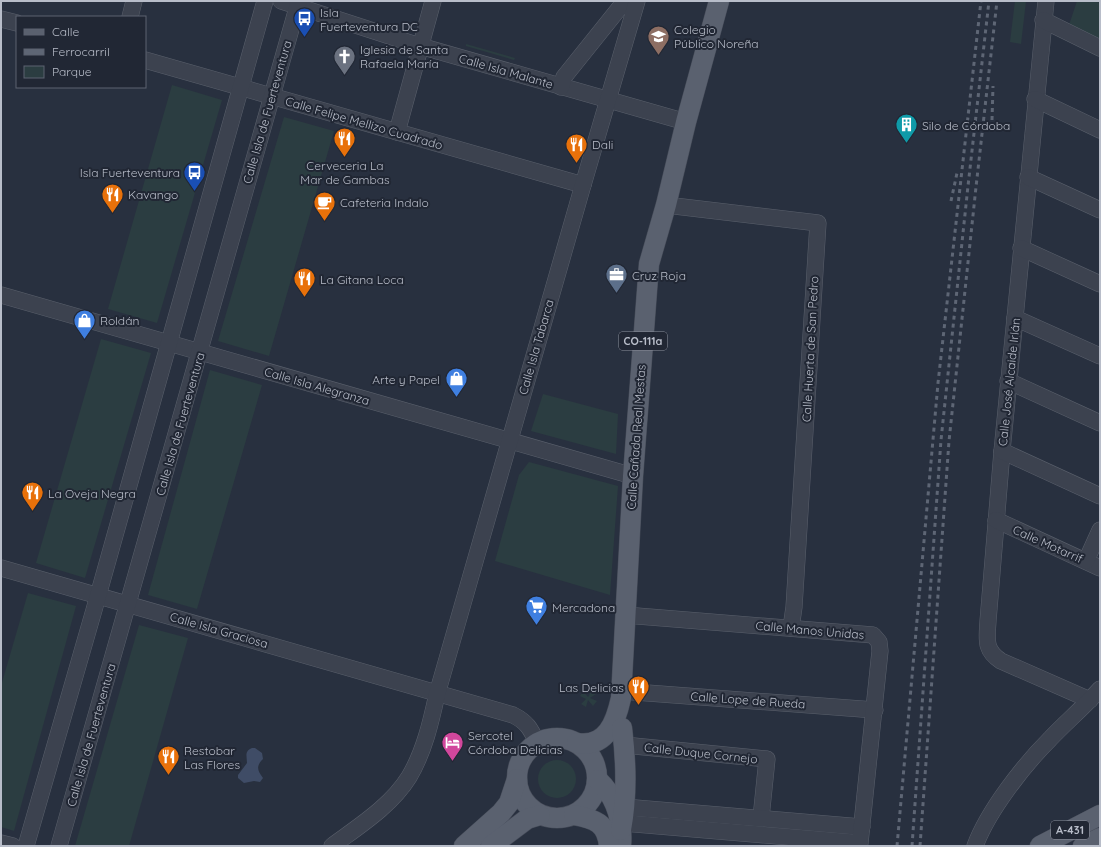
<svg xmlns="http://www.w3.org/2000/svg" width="1101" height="847" viewBox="0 0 1101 847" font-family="Quicksand,sans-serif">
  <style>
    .green { fill: #2b3d41 }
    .water { fill: #3f4c66 }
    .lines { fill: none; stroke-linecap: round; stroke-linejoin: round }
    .minor-casing { stroke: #5a606c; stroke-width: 17 }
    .major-casing { stroke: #454b58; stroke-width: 21 }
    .minor { stroke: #3c424f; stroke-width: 16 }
    .major { stroke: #5a616f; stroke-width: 20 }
    .rail { stroke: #5e6675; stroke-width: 3; stroke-dasharray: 4 4; stroke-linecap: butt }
    .labels { text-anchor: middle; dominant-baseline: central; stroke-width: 4; stroke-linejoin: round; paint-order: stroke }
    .shield { fill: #212734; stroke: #8b909c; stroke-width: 1 }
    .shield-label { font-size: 11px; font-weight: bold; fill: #b8bdc9 }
    .poi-label { font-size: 12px; fill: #b8bdc9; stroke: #212734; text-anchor: start }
    .street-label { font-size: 12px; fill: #b8bdc9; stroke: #212734 }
  </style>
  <rect width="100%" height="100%" fill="#28303f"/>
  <g class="green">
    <polygon points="1015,1 1026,1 1021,44 1010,42"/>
    <polygon points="1077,1 1095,1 1100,3 1100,44 1068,28"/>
    <polygon points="466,44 515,58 514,60 466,46"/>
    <polygon points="172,85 222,100 157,323 108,309"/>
    <polygon points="284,117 334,131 269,356 218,341"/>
    <polygon points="101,339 151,353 85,578 36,563"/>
    <polygon points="210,370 262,385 197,609 148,595"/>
    <polygon points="543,394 618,414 616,454 531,431"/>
    <polygon points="529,462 618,486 610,595 495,561 519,475"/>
    <polygon points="28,593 76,606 14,831 1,827 1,686"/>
    <polygon points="139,625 188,638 129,846 75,846"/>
    <polygon points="592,690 596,694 590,698 597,701 593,706 588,700 586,707 581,704 586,699 580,696 583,691 588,697"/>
    <circle cx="557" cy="779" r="19"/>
  </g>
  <path class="water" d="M252,748H255L262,753L263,759C256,766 257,770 263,778L260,782L254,781L244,783L238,778V775L247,763C247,757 244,751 252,748Z"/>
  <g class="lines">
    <defs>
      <g id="minor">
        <polyline points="281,1 420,46 686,122"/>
        <path d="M1046,1L1002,451L988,621C987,639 984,650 1001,661L1090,700"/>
        <polyline points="130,17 134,1"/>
        <polyline points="1,19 17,23"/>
        <polyline points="1043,20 1100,48"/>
        <polyline points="145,60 583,185"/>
        <polyline points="561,87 564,77 625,1"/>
        <polyline points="1035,99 1100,130"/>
        <polyline points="397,132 433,1"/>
        <polyline points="1028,177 1100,210"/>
        <polyline points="666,205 818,223 794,607 791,628"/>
        <polyline points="1021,248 1100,284"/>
        <polyline points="1,295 633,476"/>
        <polyline points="1015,318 1100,356"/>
        <polyline points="1008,381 1100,423"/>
        <polyline points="1002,451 1100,496"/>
        <polyline points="996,520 1100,568"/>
        <polyline points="1086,561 1100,530"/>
        <path d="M1,568L513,715C527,722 531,729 537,743"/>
        <polyline points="621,691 875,710"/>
        <polyline points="624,745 767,759 761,818"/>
        <polyline points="624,807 862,827"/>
        <polyline points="623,823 860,843 880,651 879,642 873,635 625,615"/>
        <polyline points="1,843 13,846"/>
        <polyline points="26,846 94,610 265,1"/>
        <polyline points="59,846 299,1"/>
        <path d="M332,846C359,826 391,806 409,777C424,752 431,722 437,694L583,185L637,1"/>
        <path d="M975,846C988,811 1023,766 1050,739C1066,722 1084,707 1100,689"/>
      </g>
      <g id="major">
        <circle cx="557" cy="778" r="40"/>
        <path d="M577,743C607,748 616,721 621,698L633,476L649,264L666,205L686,122L719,1"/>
        <path d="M598,780C617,798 623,820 621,846"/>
        <path d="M574,815C595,819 607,823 609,846"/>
        <path d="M621,830C627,798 626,760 622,728"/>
        <polyline points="464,846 501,813 509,803 517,779"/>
        <polyline points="491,846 527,819 540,815"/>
        <polyline points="1040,846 1100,815"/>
        <polyline points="1083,846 1100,838"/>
      </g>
    </defs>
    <use href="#minor" class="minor-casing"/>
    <use href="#major" class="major-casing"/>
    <use href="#minor" class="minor"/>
    <use href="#major" class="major"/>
    <g class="rail">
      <polyline points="992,120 993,86"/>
      <polyline points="951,201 957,173"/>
      <polyline points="897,846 938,383 981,1"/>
      <polyline points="912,846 941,440 968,186 989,1"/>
      <polyline points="920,846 949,441 976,187 997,1"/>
    </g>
  </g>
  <defs>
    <symbol id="bus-pin" viewBox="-11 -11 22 30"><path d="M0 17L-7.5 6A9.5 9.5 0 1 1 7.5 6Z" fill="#1a4fb4" stroke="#212734"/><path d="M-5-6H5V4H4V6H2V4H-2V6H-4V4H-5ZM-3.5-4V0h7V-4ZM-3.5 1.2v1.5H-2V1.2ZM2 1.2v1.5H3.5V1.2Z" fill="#fff"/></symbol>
    <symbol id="school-pin" viewBox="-11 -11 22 30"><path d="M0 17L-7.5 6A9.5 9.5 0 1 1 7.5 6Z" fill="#8d6e63" stroke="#212734"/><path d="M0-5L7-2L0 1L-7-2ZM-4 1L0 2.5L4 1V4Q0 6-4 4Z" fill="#fff"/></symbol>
    <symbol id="church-pin" viewBox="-11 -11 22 30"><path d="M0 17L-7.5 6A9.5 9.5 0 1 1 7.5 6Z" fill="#6b7280" stroke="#212734"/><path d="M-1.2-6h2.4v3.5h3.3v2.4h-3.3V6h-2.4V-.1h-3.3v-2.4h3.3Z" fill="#fff"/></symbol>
    <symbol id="building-pin" viewBox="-11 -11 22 30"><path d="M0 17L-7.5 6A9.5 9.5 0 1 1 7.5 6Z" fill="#0f9aa8" stroke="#212734"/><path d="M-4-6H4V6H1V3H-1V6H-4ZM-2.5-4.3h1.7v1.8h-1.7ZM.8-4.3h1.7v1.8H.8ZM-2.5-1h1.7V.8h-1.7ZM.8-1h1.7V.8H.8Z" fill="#fff"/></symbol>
    <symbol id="restaurant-pin" viewBox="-11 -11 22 30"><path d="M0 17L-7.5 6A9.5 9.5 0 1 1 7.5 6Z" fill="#e8710a" stroke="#212734"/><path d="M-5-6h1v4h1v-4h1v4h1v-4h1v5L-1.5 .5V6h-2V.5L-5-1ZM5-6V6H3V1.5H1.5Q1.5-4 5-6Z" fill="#fff"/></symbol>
    <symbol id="cafe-pin" viewBox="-11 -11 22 30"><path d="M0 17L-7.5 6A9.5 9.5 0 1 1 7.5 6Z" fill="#e8710a" stroke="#212734"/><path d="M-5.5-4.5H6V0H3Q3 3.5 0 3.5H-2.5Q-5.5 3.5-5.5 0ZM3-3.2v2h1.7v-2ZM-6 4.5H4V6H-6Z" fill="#fff"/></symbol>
    <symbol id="office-pin" viewBox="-11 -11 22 30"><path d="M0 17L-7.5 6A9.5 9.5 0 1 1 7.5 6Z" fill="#5c6f8a" stroke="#212734"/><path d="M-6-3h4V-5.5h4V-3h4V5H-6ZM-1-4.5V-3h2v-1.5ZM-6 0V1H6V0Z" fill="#fff"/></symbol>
    <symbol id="shop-pin" viewBox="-11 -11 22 30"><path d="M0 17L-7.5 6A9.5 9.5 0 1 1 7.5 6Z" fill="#3f7fe0" stroke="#212734"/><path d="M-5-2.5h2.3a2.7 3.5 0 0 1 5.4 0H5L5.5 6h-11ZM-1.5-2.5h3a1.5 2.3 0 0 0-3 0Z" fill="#fff"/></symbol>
    <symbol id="supermarket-pin" viewBox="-11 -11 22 30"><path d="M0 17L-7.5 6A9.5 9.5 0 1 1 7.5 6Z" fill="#3f7fe0" stroke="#212734"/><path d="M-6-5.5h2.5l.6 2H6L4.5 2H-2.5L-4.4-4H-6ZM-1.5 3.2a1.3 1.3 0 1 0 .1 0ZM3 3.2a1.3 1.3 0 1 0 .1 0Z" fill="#fff"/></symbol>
    <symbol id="hotel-pin" viewBox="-11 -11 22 30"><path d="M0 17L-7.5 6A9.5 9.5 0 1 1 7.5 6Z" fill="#d1479c" stroke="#212734"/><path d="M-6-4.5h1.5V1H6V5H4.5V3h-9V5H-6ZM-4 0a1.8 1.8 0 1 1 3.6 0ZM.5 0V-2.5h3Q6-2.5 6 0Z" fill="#fff"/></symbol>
  </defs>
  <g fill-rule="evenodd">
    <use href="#bus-pin" x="292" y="6" width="25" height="34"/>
    <use href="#school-pin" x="646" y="24" width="25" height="34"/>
    <use href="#church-pin" x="332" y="44" width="25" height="34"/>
    <use href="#building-pin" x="894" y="112" width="25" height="34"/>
    <use href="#restaurant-pin" x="332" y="126" width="25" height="34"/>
    <use href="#restaurant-pin" x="564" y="132" width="25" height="34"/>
    <use href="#bus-pin" x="182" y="160" width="25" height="34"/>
    <use href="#restaurant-pin" x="100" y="182" width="25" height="34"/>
    <use href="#cafe-pin" x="312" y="190" width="25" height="34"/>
    <use href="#office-pin" x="604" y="262" width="25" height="34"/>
    <use href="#restaurant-pin" x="292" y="266" width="25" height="34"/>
    <use href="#shop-pin" x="72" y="308" width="25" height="34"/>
    <use href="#shop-pin" x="444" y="366" width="25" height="34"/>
    <use href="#restaurant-pin" x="20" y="480" width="25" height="34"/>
    <use href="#supermarket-pin" x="524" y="594" width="25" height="34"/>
    <use href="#restaurant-pin" x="626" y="674" width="25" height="34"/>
    <use href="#hotel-pin" x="440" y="730" width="25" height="34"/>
    <use href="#restaurant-pin" x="156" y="744" width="25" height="34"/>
  </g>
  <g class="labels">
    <g class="shield">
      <rect x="619" y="332" width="48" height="18" rx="3"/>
      <rect x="1051" y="821" width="38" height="18" rx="3"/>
    </g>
    <g class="shield-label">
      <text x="643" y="341">CO-111a</text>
      <text x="1070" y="830">A-431</text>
    </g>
    <g class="poi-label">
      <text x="320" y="12">Isla<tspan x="320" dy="14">Fuerteventura DC</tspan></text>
      <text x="674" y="29">Colegio<tspan x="674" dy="14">Público Noreña</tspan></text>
      <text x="360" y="49">Iglesia de Santa<tspan x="360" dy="14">Rafaela María</tspan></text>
      <text x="922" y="125">Silo de Córdoba</text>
      <text x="592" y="144">Dali</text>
      <text x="345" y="165" text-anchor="middle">Cerveceria La<tspan x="345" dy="14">Mar de Gambas</tspan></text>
      <text x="180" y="172" text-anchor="end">Isla Fuerteventura</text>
      <text x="128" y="194">Kavango</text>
      <text x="340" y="202">Cafeteria Indalo</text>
      <text x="632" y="275">Cruz Roja</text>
      <text x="320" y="279">La Gitana Loca</text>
      <text x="100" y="320">Roldán</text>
      <text x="440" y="379" text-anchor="end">Arte y Papel</text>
      <text x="48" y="493">La Oveja Negra</text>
      <text x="552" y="607">Mercadona</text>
      <text x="624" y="687" text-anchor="end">Las Delicias</text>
      <text x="468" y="735">Sercotel<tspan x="468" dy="14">Córdoba Delicias</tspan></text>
      <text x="184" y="750">Restobar<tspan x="184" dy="14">Las Flores</tspan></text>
    </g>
    <g class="street-label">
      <text transform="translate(506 71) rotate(16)">Calle Isla Malante</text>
      <text transform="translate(267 112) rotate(-74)">Calle Isla de Fuerteventura</text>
      <text transform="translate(364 123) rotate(16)">Calle Felipe Mellizo Cuadrado</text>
      <text transform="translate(536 347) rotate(-74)">Calle Isla Tabarca</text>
      <text transform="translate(810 349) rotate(-87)">Calle Huerta de San Pedro</text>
      <text transform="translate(1009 382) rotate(-84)">Calle José Alcaide Irlán</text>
      <text transform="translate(317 386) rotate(16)">Calle Isla Alegranza</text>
      <text transform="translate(180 424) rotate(-74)">Calle Isla de Fuerteventura</text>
      <text transform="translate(636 437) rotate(-86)">Calle Cañada Real Mestas</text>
      <text transform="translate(1048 544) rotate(24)">Calle Motarrif</text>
      <text transform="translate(219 630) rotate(16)">Calle Isla Graciosa</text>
      <text transform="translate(810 630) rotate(5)">Calle Manos Unidas</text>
      <text transform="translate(748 700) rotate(4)">Calle Lope de Rueda</text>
      <text transform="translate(91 735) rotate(-74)">Calle Isla de Fuerteventura</text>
      <text transform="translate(701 753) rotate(6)">Calle Duque Cornejo</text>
    </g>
  </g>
  <rect width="1101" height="847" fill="none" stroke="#b8bdc9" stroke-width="4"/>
  <rect x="16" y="16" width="130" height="72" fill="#212734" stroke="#5d6370"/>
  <rect x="24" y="29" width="20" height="6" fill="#5a616f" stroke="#5d6370"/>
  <text x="52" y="36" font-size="12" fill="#b8bdc9">Calle</text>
  <rect x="24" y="49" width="20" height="6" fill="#5e6675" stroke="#5d6370"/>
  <text x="52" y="56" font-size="12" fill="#b8bdc9">Ferrocarril</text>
  <rect x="24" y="66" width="20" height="12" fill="#2b3d41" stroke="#5d6370"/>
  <text x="52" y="76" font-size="12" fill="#b8bdc9">Parque</text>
</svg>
